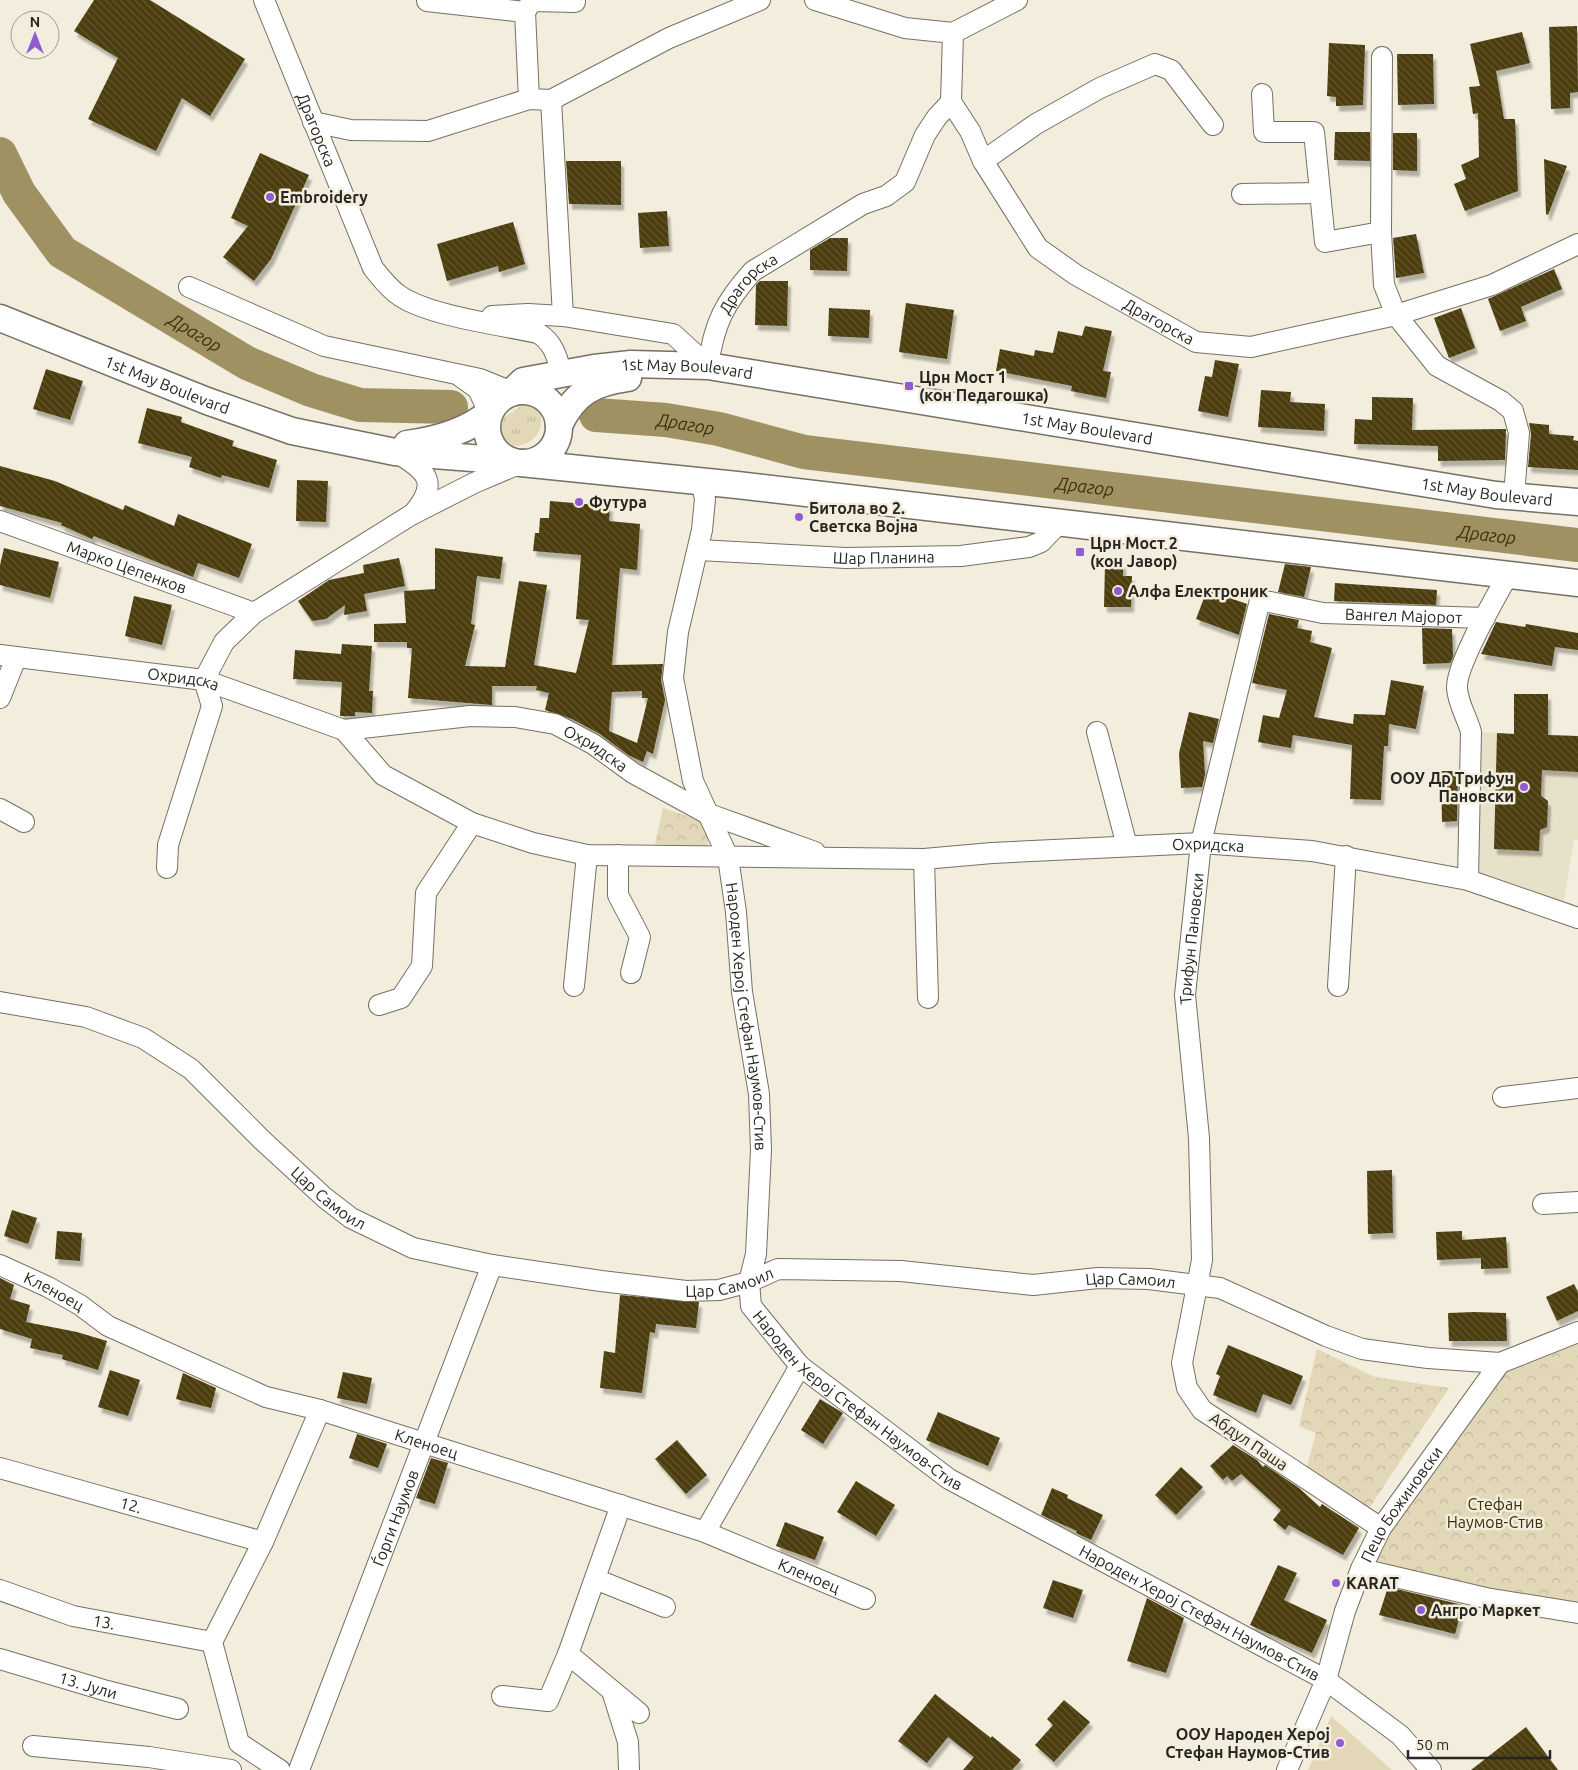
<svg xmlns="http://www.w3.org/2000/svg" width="1578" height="1770" viewBox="0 0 1578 1770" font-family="Ubuntu,sans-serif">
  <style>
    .built { fill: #e8e1ca }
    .grass { fill: url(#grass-tufts) }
    .park { fill: url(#park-crowns) }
    .pitch { fill: #e2d8b8 }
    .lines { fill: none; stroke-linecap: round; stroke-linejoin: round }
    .river { stroke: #a09163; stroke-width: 34 }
    .building { fill: url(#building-back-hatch); fill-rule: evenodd; filter: url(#shadow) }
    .minor-casing { stroke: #757063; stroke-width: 22 }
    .major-casing { stroke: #757063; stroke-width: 29 }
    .minor { stroke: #fff; stroke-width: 20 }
    .major { stroke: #fff; stroke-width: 26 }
    .poi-dot { fill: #925bd3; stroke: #f2eddd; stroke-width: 2 }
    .labels { text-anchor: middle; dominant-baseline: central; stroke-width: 5; stroke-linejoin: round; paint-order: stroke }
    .street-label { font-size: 16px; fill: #282620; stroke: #f2eddd }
    .poi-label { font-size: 16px; font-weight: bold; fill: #282620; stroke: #f2eddd; text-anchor: start }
    .park-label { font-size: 16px; fill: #3b3007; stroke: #f2eddd }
    .water-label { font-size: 18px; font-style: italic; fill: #3d320a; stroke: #f2eddd }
  </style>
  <defs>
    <pattern id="grass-tufts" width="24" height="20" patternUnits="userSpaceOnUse" patternTransform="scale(1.25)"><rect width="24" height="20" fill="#e2d8b8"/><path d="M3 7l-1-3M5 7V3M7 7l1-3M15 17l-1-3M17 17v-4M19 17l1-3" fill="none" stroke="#c2b99e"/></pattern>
    <pattern id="park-crowns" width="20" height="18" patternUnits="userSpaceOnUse" patternTransform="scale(1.25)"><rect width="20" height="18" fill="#e2d8b8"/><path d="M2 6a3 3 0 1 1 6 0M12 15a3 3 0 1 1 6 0" fill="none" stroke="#c2b99e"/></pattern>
    <pattern id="building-back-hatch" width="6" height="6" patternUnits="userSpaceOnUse" patternTransform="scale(1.25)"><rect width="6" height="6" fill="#4b3d0e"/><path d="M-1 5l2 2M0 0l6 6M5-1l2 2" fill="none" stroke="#625731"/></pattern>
    <filter id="shadow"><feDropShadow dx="3" dy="5.5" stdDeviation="1" flood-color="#0004"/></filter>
  </defs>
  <rect width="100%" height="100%" fill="#f2eddd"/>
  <polygon class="built" points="1471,732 1578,736 1578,840 1574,839 1562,913 1468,880"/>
  <path class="grass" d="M531,403L540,410C551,452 488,459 497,422L524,404Z"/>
  <g class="park">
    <polygon points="663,808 707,823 708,848 655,844"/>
    <polygon points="1578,1332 1578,1613 1361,1569 1500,1363"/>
    <polygon points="1317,1349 1375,1377 1449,1388 1368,1510 1306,1470 1316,1433 1299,1426"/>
  </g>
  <polygon class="pitch" points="1331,1716 1392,1770 1308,1770"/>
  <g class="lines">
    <g class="river">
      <path id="s1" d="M0,154L19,193L62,252L247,363L311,390L360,405L451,407"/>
      <path id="s2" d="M596,415L666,420L719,429L804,452L1578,545"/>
    </g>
  </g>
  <g class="building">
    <polygon points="94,0 150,0 245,59 210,116 182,98 156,151 88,119 118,58 74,31"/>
    <polygon points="1577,26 1578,92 1570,93 1570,108 1551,109 1549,27"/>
    <polygon points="1522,32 1530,63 1496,71 1504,119 1515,119 1518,191 1465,211 1454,184 1466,179 1461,165 1479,157 1478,113 1473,114 1469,87 1480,86 1470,44"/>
    <polygon points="1329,43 1365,45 1363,105 1336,106 1336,97 1327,96"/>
    <polygon points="1397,54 1433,54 1434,104 1398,105"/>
    <polygon points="1335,132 1370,132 1370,161 1334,160"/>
    <polygon points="1393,133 1417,133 1417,171 1393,170"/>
    <polygon points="260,153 309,175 271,259 254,281 223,257 248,226 231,218"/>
    <polygon points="1544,159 1567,166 1548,215 1546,214"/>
    <polygon points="566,161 621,161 621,205 569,204"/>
    <polygon points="667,211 669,246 640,248 638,213"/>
    <polygon points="513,222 525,264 499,272 498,266 447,281 437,244"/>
    <polygon points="1416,234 1424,273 1396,278 1393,238"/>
    <polygon points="830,238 848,238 847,271 810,270 810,250"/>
    <polygon points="1554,269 1562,289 1521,307 1526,321 1500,331 1488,299"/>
    <polygon points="760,281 788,281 787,326 755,325 756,285"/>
    <polygon points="906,303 954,310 947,359 899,352"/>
    <polygon points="829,308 870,310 869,338 828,336"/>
    <polygon points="1461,308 1475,348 1449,358 1434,318"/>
    <polygon points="1085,326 1112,331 1103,371 1111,372 1106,398 1071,391 1072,386 996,371 1000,349 1034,356 1035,350 1053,353 1058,331 1082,336"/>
    <polygon points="1215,360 1239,364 1228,417 1198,411 1205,376 1212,377"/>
    <polygon points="46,369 83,381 70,420 33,409"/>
    <polygon points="1261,390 1291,392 1290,402 1325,404 1324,431 1258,427"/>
    <polygon points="1372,397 1413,398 1412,430 1506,429 1505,460 1438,461 1438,446 1354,444 1355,419 1372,420"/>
    <polygon points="147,408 182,417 181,422 234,441 232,446 277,460 269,488 222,475 221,478 189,467 192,457 138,443"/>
    <polygon points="1529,423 1549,425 1549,434 1574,436 1573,440 1578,441 1578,470 1528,467 1531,434"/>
    <polygon points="0,466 55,481 123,510 125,505 174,526 178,514 252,544 239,578 198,563 193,577 94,536 92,539 61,525 62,523 0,506"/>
    <polygon points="297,480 328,481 326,522 296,521"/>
    <path d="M550,501L610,506L609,521L640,524L637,570L620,568L612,665L663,664L661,680L665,700L653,754L647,751L643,762L628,755L600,734L572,719L545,710L549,693L536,690L537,686H492V705L408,698L412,648H407V642H374V624L406,623L404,591L435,589V548L503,557L500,579L477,576L471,624L475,625L465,666L505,667L519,581L547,585L534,665L576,673L589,620L576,619L581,555L533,551L535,533H539L540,518H549ZM642,691V698H648L637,743L609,731L612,692Z"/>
    <polygon points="4,548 59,562 50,598 0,585 0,565"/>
    <polygon points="399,558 405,586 364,594 367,611 344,615 345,605 326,619 312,621 298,601 329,580 364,573 363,565"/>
    <polygon points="1105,563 1123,563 1123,576 1132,576 1131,607 1104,607"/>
    <polygon points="1285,564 1311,567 1304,597 1278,592"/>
    <polygon points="1335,583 1437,590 1436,605 1334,601"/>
    <polygon points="1207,590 1247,604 1239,635 1196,619"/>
    <polygon points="134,596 172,605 162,645 125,636"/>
    <polygon points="1269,614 1299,620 1297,628 1312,631 1310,642 1332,648 1314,717 1353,724 1354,714 1385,715 1391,680 1424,686 1416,729 1389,724 1388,746 1384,746 1381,800 1350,799 1352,745 1293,735 1291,748 1258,742 1263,715 1279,718 1287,690 1252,683"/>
    <polygon points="1496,622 1525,627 1526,624 1578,633 1578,650 1555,647 1552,666 1481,654"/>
    <polygon points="1422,628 1452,629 1453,657 1450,663 1423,664"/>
    <polygon points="342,644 372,646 369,691 373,691 372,713 355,712 355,716 340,716 342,682 293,679 295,650 341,654"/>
    <polygon points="1514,694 1548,694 1548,735 1578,736 1578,772 1542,770 1541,796 1548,801 1547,827 1540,830 1539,851 1494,849 1497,733 1514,734"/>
    <polygon points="1189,712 1219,719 1213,743 1203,741 1205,775 1202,787 1181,788 1179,753"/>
    <polygon points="1441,771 1458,771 1457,821 1442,822"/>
    <polygon points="1392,1170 1393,1233 1368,1234 1367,1171"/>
    <polygon points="12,1210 37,1218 28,1244 4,1236"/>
    <polygon points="57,1231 82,1233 80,1261 55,1259"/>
    <polygon points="1462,1231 1462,1240 1506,1237 1508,1268 1481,1269 1481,1258 1437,1260 1436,1232"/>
    <polygon points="0,1278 14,1285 10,1299 30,1305 26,1322 77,1332 107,1341 98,1370 62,1359 63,1355 30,1348 32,1339 0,1329"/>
    <polygon points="1574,1284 1578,1292 1578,1311 1557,1321 1546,1297"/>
    <polygon points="620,1295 699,1302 696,1328 656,1324 655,1333 650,1332 642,1393 600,1388 604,1351 615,1353"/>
    <polygon points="1474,1312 1506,1313 1507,1341 1449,1341 1448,1313"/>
    <polygon points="1228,1345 1303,1376 1291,1405 1263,1394 1256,1413 1213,1395 1220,1376 1216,1374"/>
    <polygon points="110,1370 140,1380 128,1416 98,1407"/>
    <polygon points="343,1372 372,1378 367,1404 337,1398"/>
    <polygon points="183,1373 216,1388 211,1408 176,1399"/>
    <polygon points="820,1399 843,1413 823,1444 801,1430"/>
    <polygon points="938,1412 1000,1438 988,1466 926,1440"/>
    <polygon points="357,1434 387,1444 378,1468 349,1458"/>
    <polygon points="677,1440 707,1475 686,1494 655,1459"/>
    <polygon points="1233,1445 1257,1460 1263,1467 1265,1465 1299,1488 1320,1507 1322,1504 1359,1528 1343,1555 1289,1525 1285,1530 1273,1520 1281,1510 1241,1474 1232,1481 1227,1476 1223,1480 1210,1466"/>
    <polygon points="431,1458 448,1463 435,1504 416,1498"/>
    <polygon points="1181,1467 1203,1487 1176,1515 1155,1495"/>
    <polygon points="856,1481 895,1505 876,1536 837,1512"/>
    <polygon points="1052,1488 1068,1495 1067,1498 1103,1515 1091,1540 1076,1533 1077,1531 1041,1515"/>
    <polygon points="785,1522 824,1537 815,1560 776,1546"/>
    <polygon points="1278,1565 1297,1573 1284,1600 1327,1620 1312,1653 1250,1625"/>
    <polygon points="1053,1580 1083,1590 1073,1618 1043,1608"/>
    <polygon points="1388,1587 1463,1605 1455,1634 1379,1615"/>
    <polygon points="1147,1598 1184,1618 1166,1673 1127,1661"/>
    <polygon points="935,1694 991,1738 992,1736 1021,1760 1012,1770 963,1770 974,1757 948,1737 927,1763 898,1741"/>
    <polygon points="1064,1700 1090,1722 1054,1762 1035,1745 1053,1725 1047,1719"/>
    <polygon points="1526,1727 1558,1770 1471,1770"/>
  </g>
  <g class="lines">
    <defs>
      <g id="minor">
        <path id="s3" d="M264,0L373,268C381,278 389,289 400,296C430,316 501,325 538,333C554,343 557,357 562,375"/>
        <polyline points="815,0 905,28 953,33"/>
        <polyline points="427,1 525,12"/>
        <polyline points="953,33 1017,0"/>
        <polyline points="1382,57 1381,232 1384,285 1396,315 1437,366 1501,401 1513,411 1519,433 1514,496"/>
        <polyline points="1262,94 1264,132 1314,132 1325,242 1381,232"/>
        <polyline points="529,99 525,12 532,1 575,2"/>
        <polyline points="551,100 563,316"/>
        <path id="s4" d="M951,102L970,131L983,161L1038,248L1076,275L1196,342L1251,347L1396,315L1492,285L1578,244"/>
        <polyline points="951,102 953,33"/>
        <polyline points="313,122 351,130 428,131 529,99 551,100 669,38 760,0"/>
        <polyline points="983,161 1036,124 1100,88 1155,64 1171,70 1213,125"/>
        <polyline points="1242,194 1320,193"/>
        <polyline points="189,287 324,346 480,379 512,392"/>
        <polyline points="492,316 528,314 563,316 673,334 708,366"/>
        <path id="s5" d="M708,366C714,324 724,303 753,271L863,204L886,196L905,182L925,135L937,117L951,102"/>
        <polyline points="461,377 478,389 489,413"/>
        <path d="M397,453C427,471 440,482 413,514"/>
        <path id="s6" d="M701,480L705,499L702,530L678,632L673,678L693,781L728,857L736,912L742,992L759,1094L761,1150L756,1254L749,1282L751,1306L800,1366L949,1479L1326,1680L1400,1735L1431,1770"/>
        <path id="s7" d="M0,521L254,613"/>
        <path id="s8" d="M698,550L846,558L961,556L1029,547L1041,542L1061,521"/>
        <path id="s9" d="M0,655L204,680L344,730L470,716L515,717L555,724L593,744L633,773L706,813L815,852"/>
        <polyline points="0,698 16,658"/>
        <path id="s10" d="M344,730L383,775L472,823L533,843L587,855L924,859L992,853L1201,843L1312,851L1468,880L1578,918"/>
        <polyline points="1097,732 1127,846"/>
        <polyline points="0,809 24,822"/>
        <polyline points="618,855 618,895 640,937 631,973"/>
        <polyline points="924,859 928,998"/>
        <polyline points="167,868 168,845 212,706 204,680 224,642 254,613 411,515 474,483 521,463"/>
        <path d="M1468,880L1471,732C1467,717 1458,704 1457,688C1456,664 1496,597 1509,573"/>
        <polyline points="574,986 587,855"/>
        <polyline points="1338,986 1346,856"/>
        <path id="s11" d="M0,1002L86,1017L143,1038L191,1069L262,1140L325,1198L351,1218L413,1248L492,1265L601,1281L686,1291L719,1290L749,1282L778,1269L901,1271L1033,1285L1098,1278L1149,1279L1220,1288L1326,1336L1362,1349L1428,1358L1500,1363L1578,1332"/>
        <polyline points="379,1005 401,998 422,966 426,893 472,823"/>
        <polyline points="1503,1097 1578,1088"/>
        <polyline points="1543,1204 1578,1202"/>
        <path id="s12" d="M0,1265L48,1287L80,1305L108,1326L266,1397L320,1410L705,1532L865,1599"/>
        <path id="s13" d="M0,1468L263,1542"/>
        <path id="s14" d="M1381,1528L1202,1410L1187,1388L1182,1363L1202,1260L1199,1138L1185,995L1201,843L1260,600L1323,613L1485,618"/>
        <polyline points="705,1532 800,1366"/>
        <polyline points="1361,1569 1486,1598 1578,1613"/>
        <polyline points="595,1579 665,1607"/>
        <path id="s15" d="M0,1590L73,1616L212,1642"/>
        <polyline points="568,1654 639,1713"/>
        <path id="s16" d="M0,1659L107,1691L178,1709"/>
        <polyline points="612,1691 628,1742 629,1770"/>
        <polyline points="502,1696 548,1701 568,1654 621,1505"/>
        <polyline points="33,1746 149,1757 231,1770"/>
        <polyline points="280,1770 239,1743 212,1642 263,1542 320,1410"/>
        <path id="s17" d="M299,1770L492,1265"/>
        <path id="s18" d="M1287,1770L1326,1680L1345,1611L1361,1569L1381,1528L1500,1363"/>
      </g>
      <g id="major">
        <path id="s19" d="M0,318L207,401L292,431L395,452L511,461"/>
        <circle cx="523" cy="427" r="36"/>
        <path id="s20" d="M512,392L523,381L594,368L631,364L708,366L1496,495L1578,502"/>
        <path d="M559,425C575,392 593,383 628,378"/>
        <path d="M407,444C437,440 466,432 489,413"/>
        <polyline points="521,463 737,485 1578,583"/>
      </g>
    </defs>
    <use href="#minor" class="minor-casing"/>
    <use href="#major" class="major-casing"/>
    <use href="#minor" class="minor"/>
    <use href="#major" class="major"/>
  </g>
  <g class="poi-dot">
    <circle cx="270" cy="197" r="5"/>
    <rect x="904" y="381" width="10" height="10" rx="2.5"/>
    <circle cx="579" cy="502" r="5"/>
    <circle cx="799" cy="517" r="5"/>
    <rect x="1075" y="547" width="10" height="10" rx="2.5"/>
    <circle cx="1118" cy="591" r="5"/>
    <circle cx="1524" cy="787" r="5"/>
    <circle cx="1336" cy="1583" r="5"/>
    <circle cx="1421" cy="1610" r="5"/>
    <circle cx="1340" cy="1743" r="5"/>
  </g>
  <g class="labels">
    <g class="street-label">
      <text stroke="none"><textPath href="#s3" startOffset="140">Драгорска</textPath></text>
      <text stroke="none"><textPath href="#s5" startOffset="95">Драгорска</textPath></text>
      <text stroke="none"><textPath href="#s4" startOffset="312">Драгорска</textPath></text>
      <text stroke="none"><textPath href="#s20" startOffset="181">1st May Boulevard</textPath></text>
      <text stroke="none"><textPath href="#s19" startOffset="180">1st May Boulevard</textPath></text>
      <text stroke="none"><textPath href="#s20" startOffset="586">1st May Boulevard</textPath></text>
      <text stroke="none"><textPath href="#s20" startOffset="991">1st May Boulevard</textPath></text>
      <text stroke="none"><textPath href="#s8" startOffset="186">Шар Планина</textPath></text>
      <text stroke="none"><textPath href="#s7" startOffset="135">Марко Цепенков</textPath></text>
      <text stroke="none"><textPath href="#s14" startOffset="1185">Вангел Маjорот</textPath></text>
      <text stroke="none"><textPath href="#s9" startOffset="185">Охридска</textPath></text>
      <text stroke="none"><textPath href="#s9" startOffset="614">Охридска</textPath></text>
      <text stroke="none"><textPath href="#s10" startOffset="902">Охридска</textPath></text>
      <text stroke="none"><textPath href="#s14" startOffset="694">Трифун Пановски</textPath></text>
      <text stroke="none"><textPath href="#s6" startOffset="551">Народен Херој Стефан Наумов-Стив</textPath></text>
      <text stroke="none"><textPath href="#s11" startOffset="394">Цар Самоил</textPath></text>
      <text stroke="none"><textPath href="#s11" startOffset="814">Цар Самоил</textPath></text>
      <text stroke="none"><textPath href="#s11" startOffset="1219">Цар Самоил</textPath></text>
      <text stroke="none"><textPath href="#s12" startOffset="60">Кленоец</textPath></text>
      <text stroke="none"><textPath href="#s6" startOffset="986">Народен Херој Стефан Наумов-Стив</textPath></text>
      <text transform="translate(1249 1441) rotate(34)">Абдул Паша</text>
      <text stroke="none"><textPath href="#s12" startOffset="465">Кленоец</textPath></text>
      <text stroke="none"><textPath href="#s18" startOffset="291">Пецо Божиновски</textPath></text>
      <text stroke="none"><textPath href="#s13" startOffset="136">12.</textPath></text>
      <text stroke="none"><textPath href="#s17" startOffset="270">Ѓорги Наумов</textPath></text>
      <text stroke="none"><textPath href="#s12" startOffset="870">Кленоец</textPath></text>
      <text stroke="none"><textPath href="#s6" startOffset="1391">Народен Херој Стефан Наумов-Стив</textPath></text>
      <text stroke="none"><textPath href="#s15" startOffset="109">13.</textPath></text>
      <text stroke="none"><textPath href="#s16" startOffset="92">13. Јули</textPath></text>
    </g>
    <g class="poi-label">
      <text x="280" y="197">Embroidery</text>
      <text x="919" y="377">Црн Мост 1<tspan x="919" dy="18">(кон Педагошка)</tspan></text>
      <text x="589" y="502">Футура</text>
      <text x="809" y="508">Битола во 2.<tspan x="809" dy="18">Светска Војна</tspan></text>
      <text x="1090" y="543">Црн Мост 2<tspan x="1090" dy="18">(кон Јавор)</tspan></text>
      <text x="1128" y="591">Алфа Електроник</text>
      <text x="1514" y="778" text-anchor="end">ООУ Др Трифун<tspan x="1514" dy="18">Пановски</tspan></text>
      <text x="1346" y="1583">KARAT</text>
      <text x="1431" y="1610">Ангро Маркет</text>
      <text x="1330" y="1734" text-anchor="end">ООУ Народен Херој<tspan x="1330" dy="18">Стефан Наумов-Стив</tspan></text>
    </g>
    <g class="park-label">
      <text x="1495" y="1504">Стефан<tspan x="1495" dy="18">Наумов-Стив</tspan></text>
    </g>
    <g class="water-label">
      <text stroke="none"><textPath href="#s1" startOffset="272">Драгор</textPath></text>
      <text stroke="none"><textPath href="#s2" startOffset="90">Драгор</textPath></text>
      <text stroke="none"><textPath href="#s2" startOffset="495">Драгор</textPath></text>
      <text stroke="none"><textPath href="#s2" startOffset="900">Драгор</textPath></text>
    </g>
  </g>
  <g transform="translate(35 35)"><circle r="24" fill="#f2eddd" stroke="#a19d91"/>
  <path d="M0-4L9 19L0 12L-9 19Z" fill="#925bd3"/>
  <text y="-8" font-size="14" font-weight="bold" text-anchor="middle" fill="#282620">N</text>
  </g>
  <path d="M1408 1750v8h142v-8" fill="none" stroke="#282620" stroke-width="2.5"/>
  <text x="1416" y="1750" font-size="15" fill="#282620" stroke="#f2eddd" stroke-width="4" paint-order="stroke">50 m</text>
</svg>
